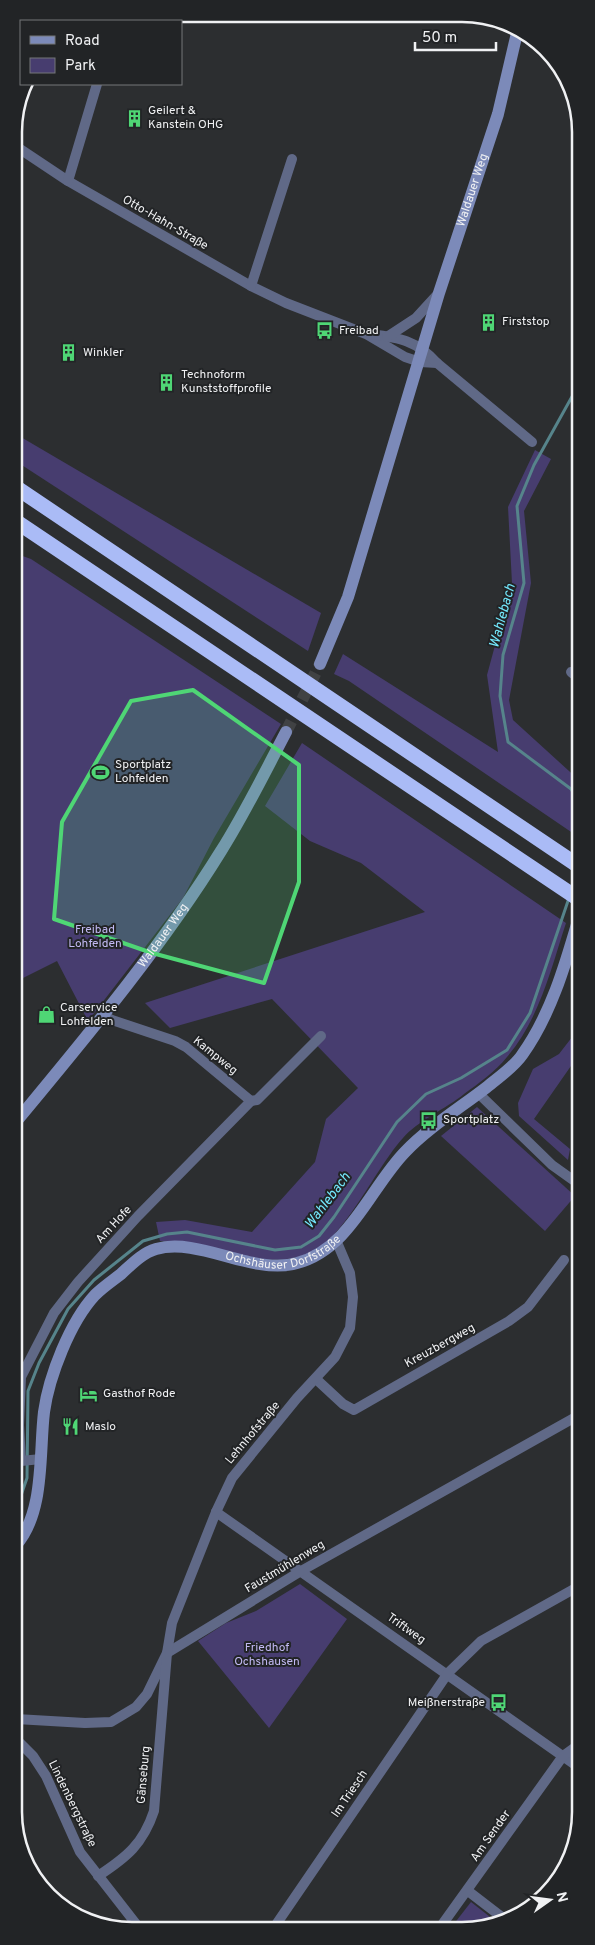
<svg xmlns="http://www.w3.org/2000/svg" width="595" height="1945" viewBox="0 0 595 1945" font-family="Overpass,sans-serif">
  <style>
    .green { fill: #473d6f }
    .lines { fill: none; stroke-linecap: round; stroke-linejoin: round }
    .stream { stroke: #56848b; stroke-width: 3 }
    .secondary-tunnel { stroke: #404244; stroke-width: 12; stroke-dasharray: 12 6; stroke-linecap: butt }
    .street { stroke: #606987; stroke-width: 10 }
    .secondary { stroke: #7c8ab9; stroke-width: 12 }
    .highway { stroke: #aabbf6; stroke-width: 15 }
    .marked { fill: #4fd675; fill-opacity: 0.2; stroke: #4fd675; stroke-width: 4; stroke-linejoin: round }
    .labels { text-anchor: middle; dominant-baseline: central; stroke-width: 4; stroke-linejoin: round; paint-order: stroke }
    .poi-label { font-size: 12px; fill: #f0f1f3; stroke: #222426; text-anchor: start }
    .street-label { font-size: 12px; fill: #f0f1f3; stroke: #222426 }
    .park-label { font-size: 12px; fill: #c2b9f3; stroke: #222426 }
    .water-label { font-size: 14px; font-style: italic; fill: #74eafe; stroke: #222426 }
    .rim { fill: none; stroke: #f0f1f3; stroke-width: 2.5 }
  </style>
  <rect width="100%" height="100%" fill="#2c2e30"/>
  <g class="green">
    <polygon points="14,433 321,613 308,651 14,460"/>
    <polygon points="535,450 551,459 524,511 531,583 509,700 513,720 580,781 580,838 349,681 334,674 343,654 498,752 487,675 512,583 508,507"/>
    <polygon points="14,553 31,559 281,724 214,838 183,898 88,1021 57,961 15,982"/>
    <path d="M302,743L566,923C551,969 539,1020 507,1057C496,1071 478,1084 464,1094C447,1108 416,1122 403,1138C377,1166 345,1237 312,1252C270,1271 228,1249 186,1242C178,1241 169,1241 160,1241L156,1222L185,1220L252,1232L315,1162L326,1119L358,1088L272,999L170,1028L145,1003L425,912L361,863L310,841L265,806Z"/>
    <polygon points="576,1032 580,1035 580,1053 534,1119 570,1149 568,1160 519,1116 518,1103 533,1069 559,1054"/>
    <polygon points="477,1107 575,1196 545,1231 441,1136"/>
    <polygon points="300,1584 347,1619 269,1728 198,1641 226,1623 256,1611"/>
    <polygon points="471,1902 499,1924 485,1929 450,1929"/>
  </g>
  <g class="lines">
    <g class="stream">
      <polyline points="579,384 534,465 517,506 524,583 503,655 500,696 508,742 571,789 580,804"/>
      <polyline points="571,890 578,869"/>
      <polyline points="16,1510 27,1478 28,1391 39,1363 68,1309 94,1280 143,1241 167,1234 187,1232 275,1250 301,1247 319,1236 334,1217 397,1122 426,1094 461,1078 507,1050 530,1013 569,898"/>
    </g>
    <polyline class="secondary-tunnel" points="286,732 320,664"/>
    <g class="street">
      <polyline points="14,145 68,181 251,286 286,303 366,334 405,357 420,362 437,363"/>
      <polyline points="68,181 97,84"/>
      <polyline points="251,286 292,159"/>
      <path d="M370,334C400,338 416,340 437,363L532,442"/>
      <polyline points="387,337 416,318 438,294"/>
      <polyline points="571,672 580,679"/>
      <polyline points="103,1015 112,1020 175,1041 186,1047 251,1101"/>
      <polyline points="478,1093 552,1165 580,1185"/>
      <polyline points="316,1379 343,1404 354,1410 509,1321 528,1307 564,1260"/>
      <polyline points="41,1459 21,1461 19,1425 21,1377 54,1313 78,1282 138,1216 251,1101 257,1100 321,1036"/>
      <polyline points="216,1512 581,1769"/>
      <polyline points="16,1719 85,1723 111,1722 136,1707 147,1694 167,1653 301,1571 581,1414"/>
      <polyline points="16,1739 33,1756 46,1776 80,1852 140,1929"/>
      <path d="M98,1876C127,1857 143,1844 154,1811L167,1653L172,1623L216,1512L232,1478L297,1398L335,1357L350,1328L353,1297L350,1273L336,1240"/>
      <polyline points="468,1891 507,1921"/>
      <polyline points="273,1929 448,1673 481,1641 581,1585"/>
      <polyline points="439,1929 563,1756 581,1743"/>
    </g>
    <g class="secondary">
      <path id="s1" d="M320,664L348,597L439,293L498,114L517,33"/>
      <path id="s2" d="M15,1123C87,1036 161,948 221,851C245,813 265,772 286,732"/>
      <path id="s3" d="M16,1545C45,1512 39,1454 44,1412C49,1376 70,1322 95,1295C103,1287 112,1281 121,1274C131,1265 142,1253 156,1249C184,1241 218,1255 245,1261C261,1265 280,1268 297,1263C350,1249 370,1188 405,1152C429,1127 460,1108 487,1087C499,1077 514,1067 522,1055C552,1013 566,962 580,914"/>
    </g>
    <g class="highway">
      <polyline points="14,486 580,867"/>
      <polyline points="14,520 580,900"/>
    </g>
  </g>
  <path class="marked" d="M193,690L299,765V882L264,983L152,953L54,919L62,822L131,701Z"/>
  <defs>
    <symbol id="building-bare" viewBox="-9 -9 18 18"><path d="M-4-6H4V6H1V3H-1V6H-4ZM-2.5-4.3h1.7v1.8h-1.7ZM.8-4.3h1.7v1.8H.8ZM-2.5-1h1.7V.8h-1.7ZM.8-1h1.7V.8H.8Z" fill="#4fd675" stroke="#222426" stroke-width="2.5" paint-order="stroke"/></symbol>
    <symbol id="bus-bare" viewBox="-9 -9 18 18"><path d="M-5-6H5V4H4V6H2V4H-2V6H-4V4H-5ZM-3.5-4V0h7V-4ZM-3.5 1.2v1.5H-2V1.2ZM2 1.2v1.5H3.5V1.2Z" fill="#4fd675" stroke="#222426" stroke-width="2.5" paint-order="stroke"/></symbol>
    <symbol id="stadium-bare" viewBox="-9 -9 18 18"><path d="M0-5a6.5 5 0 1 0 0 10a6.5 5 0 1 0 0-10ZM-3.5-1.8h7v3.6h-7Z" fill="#4fd675" stroke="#222426" stroke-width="2.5" paint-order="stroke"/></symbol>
    <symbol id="shop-bare" viewBox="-9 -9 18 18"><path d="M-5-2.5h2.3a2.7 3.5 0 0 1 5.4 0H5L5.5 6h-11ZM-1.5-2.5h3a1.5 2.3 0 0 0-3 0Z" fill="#4fd675" stroke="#222426" stroke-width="2.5" paint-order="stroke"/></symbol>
    <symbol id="hotel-bare" viewBox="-9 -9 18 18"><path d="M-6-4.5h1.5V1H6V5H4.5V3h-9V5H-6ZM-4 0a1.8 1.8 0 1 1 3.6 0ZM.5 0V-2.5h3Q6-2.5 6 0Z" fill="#4fd675" stroke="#222426" stroke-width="2.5" paint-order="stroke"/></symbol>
    <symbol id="restaurant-bare" viewBox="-9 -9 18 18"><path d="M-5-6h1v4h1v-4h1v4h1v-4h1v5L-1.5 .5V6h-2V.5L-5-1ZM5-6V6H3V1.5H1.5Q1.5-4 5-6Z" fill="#4fd675" stroke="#222426" stroke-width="2.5" paint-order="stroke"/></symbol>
  </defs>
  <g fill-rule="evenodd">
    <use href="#building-bare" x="122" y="106" width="25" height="25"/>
    <use href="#building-bare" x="476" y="310" width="25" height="25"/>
    <use href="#bus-bare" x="312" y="318" width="25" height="25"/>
    <use href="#building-bare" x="56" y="340" width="25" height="25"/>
    <use href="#building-bare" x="154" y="370" width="25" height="25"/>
    <use href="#stadium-bare" x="88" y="760" width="25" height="25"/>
    <use href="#shop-bare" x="34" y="1002" width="25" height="25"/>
    <use href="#bus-bare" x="416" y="1108" width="25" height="25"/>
    <use href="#hotel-bare" x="76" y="1382" width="25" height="25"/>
    <use href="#restaurant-bare" x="58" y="1414" width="25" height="25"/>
    <use href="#bus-bare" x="486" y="1690" width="25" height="25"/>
  </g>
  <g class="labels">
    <g class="poi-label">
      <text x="148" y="111">Geilert &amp;<tspan x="148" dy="14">Kanstein OHG</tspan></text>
      <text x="502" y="322">Firststop</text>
      <text x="339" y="331">Freibad</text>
      <text x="83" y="353">Winkler</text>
      <text x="181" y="375">Technoform<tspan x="181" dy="14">Kunststoffprofile</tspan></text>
      <text x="115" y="765">Sportplatz<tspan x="115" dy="14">Lohfelden</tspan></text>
      <text x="60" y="1008">Carservice<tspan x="60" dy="14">Lohfelden</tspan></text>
      <text x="443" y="1120">Sportplatz</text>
      <text x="103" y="1394">Gasthof Rode</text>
      <text x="85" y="1427">Maslo</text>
      <text x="485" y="1703" text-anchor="end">Meißnerstraße</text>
    </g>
    <g class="street-label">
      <text stroke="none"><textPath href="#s1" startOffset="498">Waldauer Weg</textPath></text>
      <text transform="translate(165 223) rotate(30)">Otto-Hahn-Straße</text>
      <text stroke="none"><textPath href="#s2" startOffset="239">Waldauer Weg</textPath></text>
      <text transform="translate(215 1056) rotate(39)">Kampweg</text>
      <text transform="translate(114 1225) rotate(-47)">Am Hofe</text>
      <text stroke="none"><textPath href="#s3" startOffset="476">Ochshäuser Dorfstraße</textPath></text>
      <text transform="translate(440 1346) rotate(-29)">Kreuzbergweg</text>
      <text transform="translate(253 1433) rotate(-50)">Lehnhofstraße</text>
      <text transform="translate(285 1567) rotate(-31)">Faustmühlenweg</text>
      <text transform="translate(406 1629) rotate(35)">Triftweg</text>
      <text transform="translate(144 1775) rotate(-85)">Gänseburg</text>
      <text transform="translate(350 1794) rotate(-56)">Im Triesch</text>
      <text transform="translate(72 1804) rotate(64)">Lindenbergstraße</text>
      <text transform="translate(491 1836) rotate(-55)">Am Sender</text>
    </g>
    <g class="park-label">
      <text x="95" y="930">Freibad<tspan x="95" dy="14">Lohfelden</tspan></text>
      <text x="267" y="1648">Friedhof<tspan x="267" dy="14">Ochshausen</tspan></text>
    </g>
    <g class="water-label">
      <text transform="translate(503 616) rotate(-75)">Wahlebach</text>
      <text transform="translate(328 1201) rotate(-53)">Wahlebach</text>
    </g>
  </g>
  <path d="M0 0H595V1945H0ZM132 22H462A110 110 0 0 1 572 132V1812A110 110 0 0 1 462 1922H132A110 110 0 0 1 22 1812V132A110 110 0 0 1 132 22Z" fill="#222426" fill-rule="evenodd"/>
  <path class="rim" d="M132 22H462A110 110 0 0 1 572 132V1812A110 110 0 0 1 462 1922H132A110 110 0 0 1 22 1812V132A110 110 0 0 1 132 22Z"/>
  <rect x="20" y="20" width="162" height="65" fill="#222426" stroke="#747678"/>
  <rect x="30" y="36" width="25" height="8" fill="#7c8ab9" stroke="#747678"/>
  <text x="65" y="45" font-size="15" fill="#f0f1f3">Road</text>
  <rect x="30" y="58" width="25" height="15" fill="#473d6f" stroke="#747678"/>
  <text x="65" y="70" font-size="15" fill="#f0f1f3">Park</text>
  <g transform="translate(550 1900) rotate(76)" stroke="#222426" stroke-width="4" paint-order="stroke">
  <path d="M0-4L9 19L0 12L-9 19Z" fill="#f0f1f3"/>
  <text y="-8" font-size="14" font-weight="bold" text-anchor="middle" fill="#f0f1f3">N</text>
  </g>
  <path d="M415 42v8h81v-8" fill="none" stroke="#f0f1f3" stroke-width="2.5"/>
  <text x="422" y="42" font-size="15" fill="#f0f1f3" stroke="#222426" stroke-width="4" paint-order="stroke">50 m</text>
</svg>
